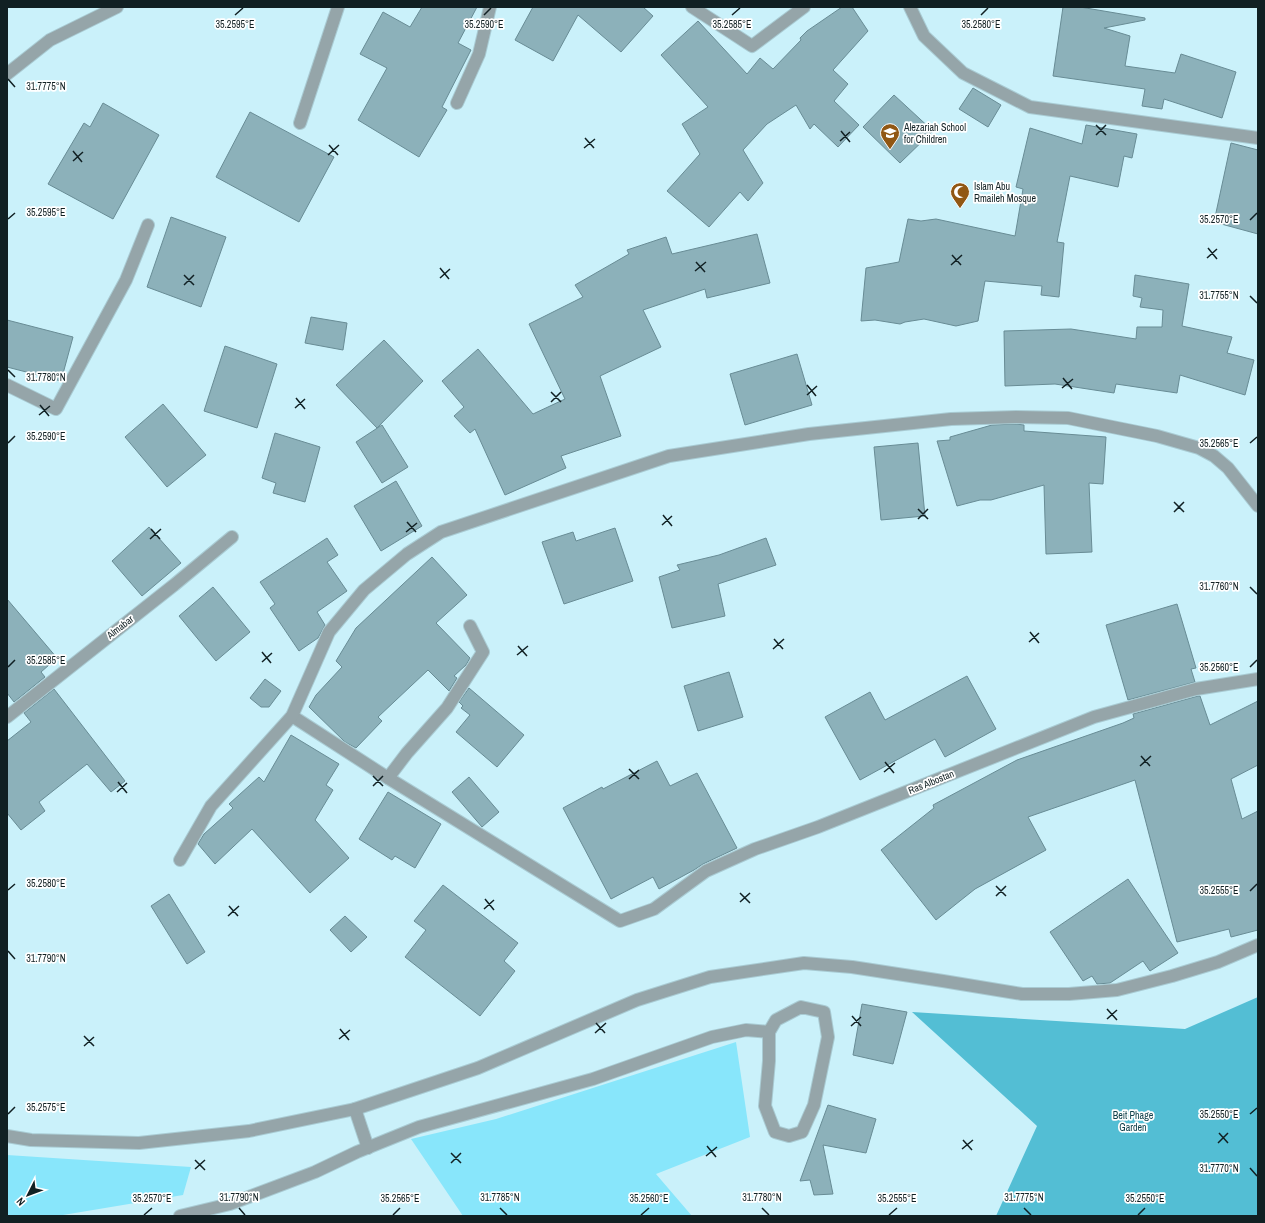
<svg xmlns="http://www.w3.org/2000/svg" width="1265" height="1223" viewBox="0 0 1265 1223" font-family="'Archivo Narrow',sans-serif">
  <style>
    .green { fill: #88e6fb }
    .forest { fill: #53bed4 }
    .building { fill: #8cb1ba; stroke: #688c95 }
    .lines { fill: none; stroke-linecap: round; stroke-linejoin: round }
    .lane-casing { stroke: #a9cbd3; stroke-width: 14 }
    .street-casing { stroke: #a9cbd3; stroke-width: 14 }
    .lane { stroke: #95a5a9; stroke-width: 12 }
    .street { stroke: #95a5a9; stroke-width: 12 }
    .ticks { fill: none; stroke: #112023; stroke-width: 1.5 }
    .labels { text-anchor: middle; dominant-baseline: central; stroke-width: 3.5; stroke-linejoin: round; paint-order: stroke }
    .poi-label { font-size: 10px; fill: #112023; stroke: #fff; text-anchor: start }
    .street-label { font-size: 10px; fill: #112023; stroke: #fff }
    .park-label { font-size: 10px; fill: #0f404a; stroke: #fff }
    .ticks-label { font-size: 10px; text-anchor: middle; fill: #112023; stroke: #fff; stroke-width: 3.5; stroke-linejoin: round; paint-order: stroke }
  </style>
  <rect width="100%" height="100%" fill="#caf1fa"/>
  <g class="green">
    <polygon points="736,1042 750,1137 656,1174 692,1216 463,1216 411,1139 496,1119"/>
    <polygon points="7,1155 191,1167 183,1195 57,1216 7,1216"/>
  </g>
  <polygon class="forest" points="1258,997 1258,1216 996,1216 1037,1126 912,1012 1185,1029"/>
  <g class="building">
    <polygon points="422,7 477,7 458,43 471,50 442,107 447,110 419,157 358,120 387,68 360,54 383,12 410,27"/>
    <polygon points="533,7 643,7 653,16 621,52 578,15 553,61 515,40"/>
    <polygon points="842,7 852,7 868,31 833,70 848,84 834,101 859,125 838,147 814,124 810,129 796,105 767,124 743,150 763,183 748,201 740,192 709,227 667,191 700,154 682,124 708,107 661,55 698,21 747,74 760,58 773,69 801,40 800,38 807,31"/>
    <polygon points="1063,7 1080,7 1145,18 1145,20 1104,28 1130,36 1125,66 1175,73 1181,54 1236,72 1222,118 1164,99 1162,109 1142,106 1145,89 1053,76"/>
    <polygon points="973,88 1001,105 988,127 959,109"/>
    <polygon points="894,95 933,131 900,163 863,127"/>
    <polygon points="103,103 159,135 113,219 48,184 84,123 90,127"/>
    <polygon points="250,112 334,157 299,222 216,177"/>
    <polygon points="1086,125 1137,134 1132,158 1124,156 1118,187 1070,176 1057,242 1064,243 1059,297 1041,295 1042,286 985,281 978,321 956,326 924,319 905,322 900,324 875,320 861,321 866,268 899,262 908,219 921,221 936,219 1015,236 1023,189 1016,187 1030,128 1082,144"/>
    <polygon points="1231,143 1258,150 1258,234 1214,222"/>
    <polygon points="171,217 226,237 201,307 147,287"/>
    <polygon points="757,234 770,283 707,298 705,289 643,310 661,347 600,376 621,436 561,456 566,468 505,495 475,429 470,433 454,416 464,407 442,381 478,349 533,414 565,399 529,324 583,297 575,285 629,254 627,250 666,237 672,254"/>
    <polygon points="1135,275 1189,284 1182,326 1232,337 1227,353 1254,360 1245,395 1180,375 1177,393 1116,384 1114,393 1055,384 1005,386 1004,331 1071,329 1136,339 1137,327 1162,327 1163,310 1140,307 1142,298 1133,296"/>
    <polygon points="311,317 347,323 343,350 305,343"/>
    <polygon points="7,320 73,337 61,381 7,367"/>
    <polygon points="384,340 423,381 377,428 336,385"/>
    <polygon points="225,346 277,364 257,428 204,411"/>
    <polygon points="797,354 812,405 745,425 730,374"/>
    <polygon points="163,404 206,455 167,487 125,437"/>
    <polygon points="1016,424 1024,425 1024,431 1106,437 1103,484 1089,483 1092,552 1046,554 1044,485 991,500 980,500 957,506 937,441 950,440 950,437 992,425"/>
    <polygon points="382,425 408,467 382,483 356,442"/>
    <polygon points="275,433 320,447 305,502 273,493 276,483 262,478"/>
    <polygon points="918,443 925,516 881,520 874,447"/>
    <polygon points="396,481 422,526 381,551 354,506"/>
    <polygon points="149,527 181,563 142,596 112,561"/>
    <polygon points="615,528 633,581 564,604 542,542 573,532 576,541"/>
    <polygon points="327,538 338,555 327,562 347,591 317,612 325,625 318,638 299,651 270,608 275,604 260,582"/>
    <polygon points="766,538 776,565 718,584 725,616 672,628 659,577 680,570 677,565 719,555"/>
    <polygon points="432,557 467,595 436,623 470,658 466,665 454,676 457,678 449,691 428,670 378,717 382,721 356,748 345,742 309,707 316,695 342,667 336,661 356,628"/>
    <polygon points="213,587 250,632 216,661 179,616"/>
    <polygon points="7,599 57,658 41,672 45,677 14,702 7,693"/>
    <polygon points="1177,604 1196,668 1191,669 1195,682 1128,700 1106,625"/>
    <polygon points="729,672 743,717 698,731 684,686"/>
    <polygon points="967,676 996,729 945,757 935,739 860,780 825,717 870,692 885,720"/>
    <polygon points="265,679 281,691 269,707 261,707 250,698"/>
    <polygon points="469,688 524,735 497,767 456,732 470,715 461,708 463,706 459,702"/>
    <polygon points="54,689 125,781 111,792 87,764 39,802 45,811 21,830 7,813 7,741 31,722 24,713"/>
    <polygon points="1198,696 1200,696 1210,725 1258,701 1258,765 1231,779 1242,819 1258,811 1258,930 1231,937 1229,929 1177,942 1135,780 1028,817 1046,850 975,889 936,920 881,850 934,808 933,805 1017,760 1123,723 1134,718 1133,714"/>
    <polygon points="291,735 339,764 326,785 333,790 315,820 349,858 310,893 252,829 215,864 198,844 204,834 233,808 229,804 259,777 264,782"/>
    <polygon points="657,761 670,786 697,773 737,848 703,864 694,870 659,889 653,877 611,899 563,808 602,787 603,789"/>
    <polygon points="469,777 499,812 482,827 452,792"/>
    <polygon points="388,792 441,824 415,868 395,856 392,860 359,839"/>
    <polygon points="1128,879 1178,953 1150,971 1143,961 1110,983 1097,984 1092,976 1083,981 1050,932"/>
    <polygon points="443,885 518,943 504,961 515,971 480,1016 405,957 426,930 414,921"/>
    <polygon points="169,894 205,952 187,964 151,906"/>
    <polygon points="345,916 367,937 351,952 330,930"/>
    <polygon points="862,1004 907,1012 893,1064 853,1055"/>
    <polygon points="828,1105 876,1119 866,1153 823,1145 833,1194 814,1195 810,1180 800,1181"/>
  </g>
  <g class="lines">
    <defs>
      <g id="lane">
        <polyline points="355,1109 368,1148"/>
        <polyline points="7,1136 31,1140 139,1143 249,1131 355,1109 478,1068 637,1000 710,977 804,963 852,967 943,981 1022,994 1069,994 1117,990 1172,976 1218,962 1258,945"/>
      </g>
      <g id="street">
        <polyline points="692,7 752,46 804,7"/>
        <polyline points="910,7 924,36 963,73 1030,107 1258,138"/>
        <polyline points="7,74 50,40 117,7"/>
        <polyline points="457,103 479,54 490,7"/>
        <polyline points="300,123 338,7"/>
        <polyline points="7,385 56,409 126,280 148,225"/>
        <polyline points="292,716 388,778 620,921 654,909 706,871 755,849 818,827 1094,717 1196,689 1258,679"/>
        <polyline points="7,717 174,585 232,537"/>
        <polyline points="388,778 407,753 447,708 483,652 470,626"/>
        <polyline points="180,860 211,806 292,716 329,632 364,590 407,554 441,532 669,456 809,434 951,419 1016,417 1068,418 1157,436 1199,448 1214,456 1228,468 1258,506"/>
        <polygon points="801,1007 824,1012 828,1037 814,1105 802,1132 789,1136 775,1132 765,1106 769,1061 769,1032 776,1020"/>
        <polyline points="180,1216 230,1204 315,1172 357,1152 419,1127 593,1079 712,1037 746,1030 769,1032"/>
      </g>
    </defs>
    <use href="#lane" class="lane-casing"/>
    <use href="#street" class="street-casing"/>
    <use href="#lane" class="lane"/>
    <use href="#street" class="street"/>
  </g>
  <path class="ticks" d="M235,15L243,8M484,15L491,8M732,15L740,8M981,15L988,8M8,79L15,87M1096,125L1106,135M841,131L850,142M1096,135L1106,125M585,138L594,148M840,141L850,132M329,145L338,155M584,148L595,139M73,151L82,162M328,155L339,145M73,161L83,152M8,219L15,213M1250,220L1257,213M1208,248L1217,259M952,255L961,265M1207,258L1217,249M696,262L705,272M951,265L962,255M440,268L449,279M695,271L706,262M184,275L194,285M440,278L450,269M184,285L194,275M1250,296L1257,303M8,370L15,377M1063,378L1072,389M807,385L816,396M1062,388L1073,379M551,392L561,402M807,395L817,386M296,398L305,409M551,402L561,392M40,405L49,416M295,408L305,399M39,415L50,406M8,443L15,436M1250,443L1257,437M1174,502L1184,512M918,509L928,519M1174,512L1184,502M663,515L672,526M918,519L928,509M407,522L416,532M662,525L672,516M151,529L160,539M406,532L417,523M150,539L161,529M1250,587L1257,594M1030,632L1039,643M774,639L783,649M1029,642L1039,633M518,646L527,656M773,649L784,639M262,652L271,663M517,655L528,646M262,662L272,653M8,667L15,660M1250,667L1257,660M1141,756L1150,766M885,762L894,773M1140,766L1151,756M629,769L639,779M884,772L895,763M373,776L383,786M629,779L639,770M118,782L127,793M373,786L383,776M117,792L127,783M996,886L1006,896M8,890L15,884M1250,891L1257,884M740,893L750,903M996,896L1006,886M485,899L494,910M740,902L750,893M229,906L238,916M484,909L494,900M228,916L239,906M8,951L15,959M1107,1009L1117,1020M852,1016L861,1026M1107,1019L1117,1010M596,1023L605,1033M851,1026L861,1017M340,1029L349,1040M595,1033L606,1023M84,1036L94,1046M339,1039L350,1030M84,1046L94,1037M8,1114L15,1107M1250,1114L1257,1108M1219,1133L1228,1143M963,1140L972,1150M1218,1143L1228,1133M707,1146L716,1157M962,1149L973,1140M451,1153L461,1163M706,1156L717,1147M195,1160L205,1170M451,1163L461,1153M1250,1168L1257,1176M195,1169L205,1160M239,1208L245,1215M500,1208L507,1215M762,1208L769,1215M1024,1208L1031,1215M144,1215L152,1208M393,1215L400,1208M641,1215L649,1208M889,1215L897,1208M1138,1215L1145,1208"/>
  <defs>
    <symbol id="school-pin" viewBox="-11 -11 22 30"><path d="M0 17L-7.5 6A9.5 9.5 0 1 1 7.5 6Z" fill="#915713" stroke="#fff"/><path d="M0-5L7-2L0 1L-7-2ZM-4 1L0 2.5L4 1V4Q0 6-4 4Z" fill="#fff"/></symbol>
    <symbol id="mosque-pin" viewBox="-11 -11 22 30"><path d="M0 17L-7.5 6A9.5 9.5 0 1 1 7.5 6Z" fill="#915713" stroke="#fff"/><path d="M3.5-4.9A6 6 0 1 0 3.5 4.9A5 5 0 1 1 3.5-4.9Z" fill="#fff"/></symbol>
  </defs>
  <g fill-rule="evenodd">
    <use href="#school-pin" x="879" y="122" width="22" height="30"/>
    <use href="#mosque-pin" x="949" y="181" width="22" height="30"/>
  </g>
  <g class="labels">
    <g class="poi-label">
      <text x="904" y="127">Alezariah School<tspan x="904" dy="12">for Children</tspan></text>
      <text x="974" y="186">Islam Abu<tspan x="974" dy="12">Rmaileh Mosque</tspan></text>
    </g>
    <g class="street-label">
      <text transform="translate(120 627) rotate(-38)">Almabar</text>
      <text transform="translate(931 782) rotate(-22)">Ras Albostan</text>
    </g>
    <g class="park-label">
      <text x="1133" y="1115">Beit Phage<tspan x="1133" dy="12">Garden</tspan></text>
    </g>
  </g>
  <g class="ticks-label">
    <text x="235" y="28">35.2595°E</text>
    <text x="484" y="28">35.2590°E</text>
    <text x="732" y="28">35.2585°E</text>
    <text x="981" y="28">35.2580°E</text>
    <text x="46" y="90">31.7775°N</text>
    <text x="46" y="216">35.2595°E</text>
    <text x="1219" y="223">35.2570°E</text>
    <text x="1219" y="299">31.7755°N</text>
    <text x="46" y="381">31.7780°N</text>
    <text x="46" y="440">35.2590°E</text>
    <text x="1219" y="447">35.2565°E</text>
    <text x="1219" y="590">31.7760°N</text>
    <text x="46" y="664">35.2585°E</text>
    <text x="1219" y="671">35.2560°E</text>
    <text x="46" y="887">35.2580°E</text>
    <text x="1219" y="894">35.2555°E</text>
    <text x="46" y="962">31.7790°N</text>
    <text x="46" y="1111">35.2575°E</text>
    <text x="1219" y="1118">35.2550°E</text>
    <text x="1219" y="1172">31.7770°N</text>
    <text x="239" y="1201">31.7790°N</text>
    <text x="500" y="1201">31.7785°N</text>
    <text x="762" y="1201">31.7780°N</text>
    <text x="1024" y="1201">31.7775°N</text>
    <text x="152" y="1202">35.2570°E</text>
    <text x="400" y="1202">35.2565°E</text>
    <text x="649" y="1202">35.2560°E</text>
    <text x="897" y="1202">35.2555°E</text>
    <text x="1145" y="1202">35.2550°E</text>
  </g>
  <rect width="1265" height="1223" fill="none" stroke="#112023" stroke-width="16"/>
  <g transform="translate(28 1195) rotate(228)" stroke="#ffffff" stroke-width="3" paint-order="stroke">
  <path d="M0-3L7 15L0 10L-7 15Z" fill="#112023"/>
  <text y="-6" font-size="11" font-weight="bold" text-anchor="middle" fill="#112023">N</text>
  </g>
</svg>
